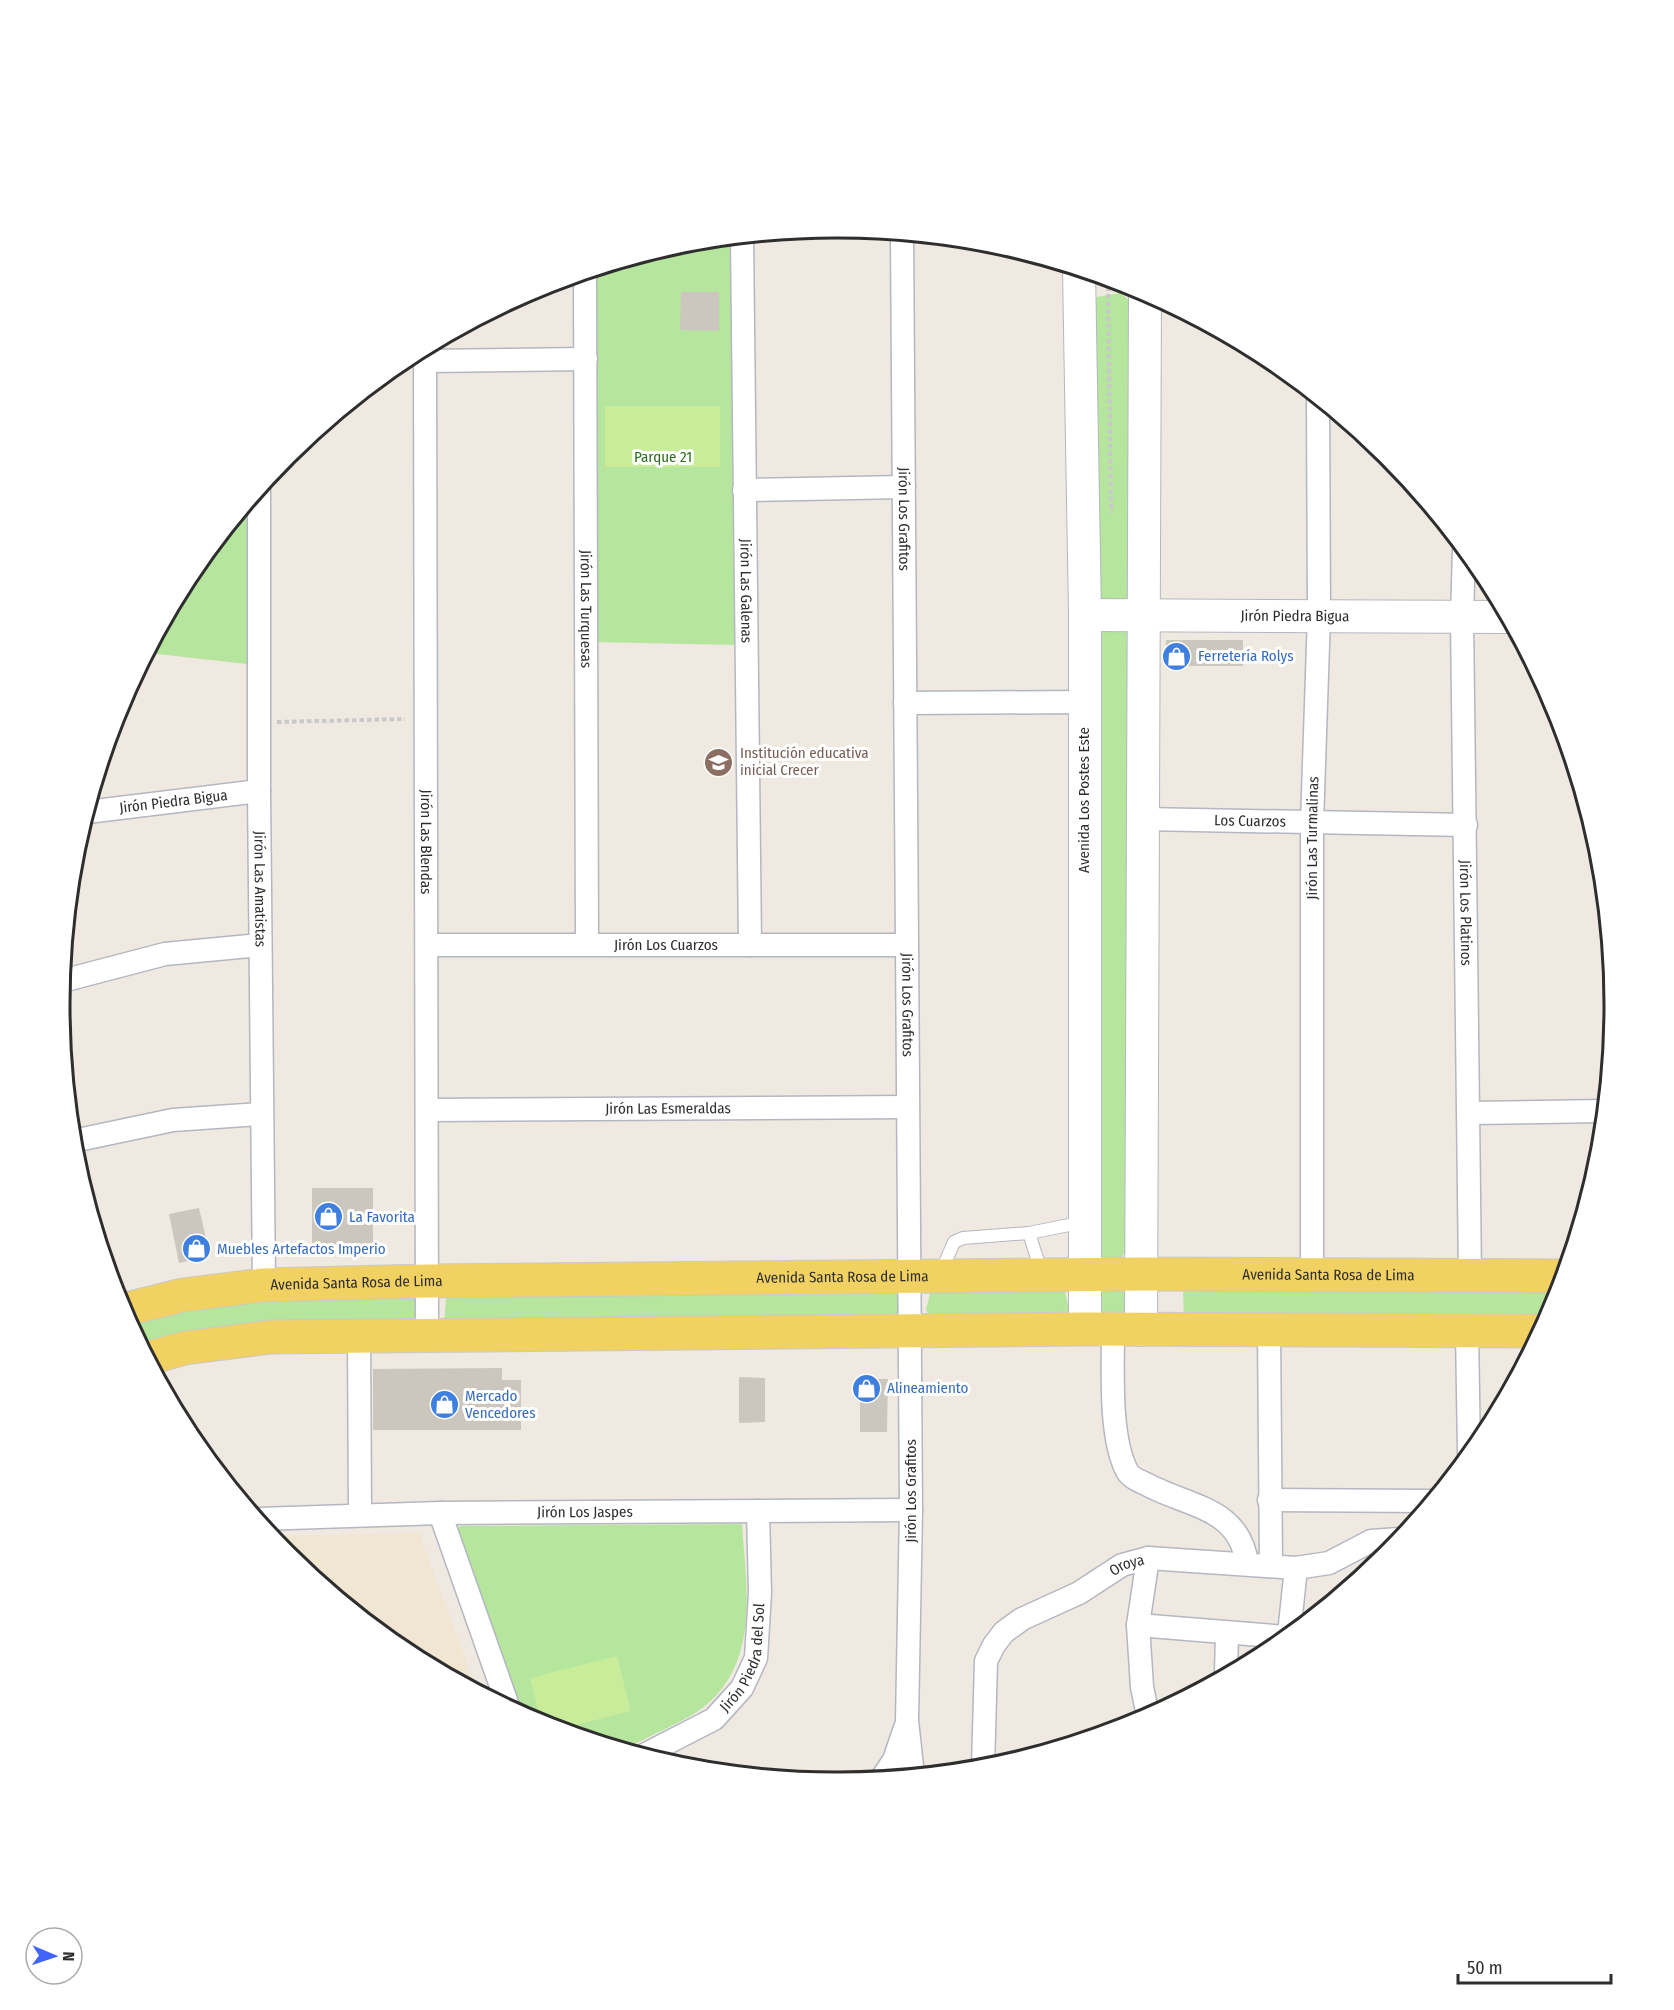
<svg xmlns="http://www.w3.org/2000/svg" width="1674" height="2010" viewBox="0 0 1674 2010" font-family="'Fira Sans Condensed',sans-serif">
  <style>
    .education { fill: #f0e6d1 }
    .green { fill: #b6e59e }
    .pitch { fill: #c9ec9a }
    .building { fill: #cbc7bf }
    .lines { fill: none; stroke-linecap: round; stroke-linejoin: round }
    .lane-casing { stroke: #b4b7c1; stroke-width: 14 }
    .street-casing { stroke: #b4b7c1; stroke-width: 25 }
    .secondary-casing { stroke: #b4b7c1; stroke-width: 34 }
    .primary-casing { stroke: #c9c9c9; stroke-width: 35 }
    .path { stroke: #c9c9c9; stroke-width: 4; stroke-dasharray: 4.5 3; stroke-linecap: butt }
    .lane { stroke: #fff; stroke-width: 12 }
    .street { stroke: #fff; stroke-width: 22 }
    .secondary { stroke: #fff; stroke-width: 32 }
    .primary { stroke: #f2d163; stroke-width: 33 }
    .labels { text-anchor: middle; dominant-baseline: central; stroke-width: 6; stroke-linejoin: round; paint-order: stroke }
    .park-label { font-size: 15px; fill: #2c6e1b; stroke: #fff }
    .street-label { font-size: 15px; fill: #2e2e2e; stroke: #fff }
    .shop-label { font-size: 15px; fill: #366cbe; stroke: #fff; text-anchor: start }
    .education-label { font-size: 15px; fill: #785e54; stroke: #fff; text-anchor: start }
    .rim { fill: none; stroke: #2e2e2e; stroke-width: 3 }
  </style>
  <rect width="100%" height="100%" fill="#efe9e1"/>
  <polygon class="education" points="419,1533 476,1689 405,1651 287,1554 272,1536"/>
  <g class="green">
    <polygon points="733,238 736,645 593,642 591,272 686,243"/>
    <polygon points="1120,293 1133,303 1134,589 1125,600 1103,601 1093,591 1090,306 1097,297"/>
    <polygon points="249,503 247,664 149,653 191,573"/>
    <polygon points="1121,625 1133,633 1128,1247 1121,1258 1101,1259 1094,1253 1100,627"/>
    <path d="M893,1285C903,1297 904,1309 895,1322H444L446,1299L455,1292Z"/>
    <polygon points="1117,1285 1128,1292 1127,1316 1104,1320 1095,1300 1100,1290"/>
    <polygon points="1187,1285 1560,1287 1544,1323 1184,1316 1183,1292"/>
    <polygon points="1055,1287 1065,1292 1070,1314 933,1323 926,1310 930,1293 941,1289"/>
    <polygon points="414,1292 420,1302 419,1322 145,1351 128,1319 187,1305"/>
    <path d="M742,1524C746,1586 760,1660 706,1705C687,1721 648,1736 625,1749L539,1723L523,1714L455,1533L460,1526Z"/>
  </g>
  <g class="pitch">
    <rect x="605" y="406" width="115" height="61"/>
    <polygon points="617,1656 631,1711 560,1729 541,1723 530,1678"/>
  </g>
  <g class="building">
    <polygon points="681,292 719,292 719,331 680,330"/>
    <rect x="1166" y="640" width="77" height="26"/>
    <polygon points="312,1188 373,1188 373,1245 312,1246"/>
    <polygon points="199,1208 210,1256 179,1263 169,1214"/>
    <polygon points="502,1368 502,1380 521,1380 521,1430 373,1430 373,1369"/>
    <polygon points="739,1377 765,1378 765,1422 739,1423"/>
    <polygon points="860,1379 888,1379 887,1432 860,1432"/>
  </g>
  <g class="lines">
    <defs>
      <g id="lane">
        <polyline points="1029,1233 1042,1274"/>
        <polyline points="941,1272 954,1242 963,1238 1029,1233 1084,1222"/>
      </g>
      <g id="street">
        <path id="s1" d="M902,234L911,1510L907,1721L913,1775"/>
        <path id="s2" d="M742,237L750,945"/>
        <path id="s3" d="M585,273L587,944"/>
        <path id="s4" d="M425,348L427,1336"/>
        <polyline points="426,361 586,359"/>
        <polyline points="744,490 904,487"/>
        <path id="s5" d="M259,491V791L264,1285"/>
        <path id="s6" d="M1464,550L1462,617L1470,1276"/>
        <polyline points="905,703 1084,702"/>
        <path id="s7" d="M87,812L259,791"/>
        <path id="s8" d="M1144,819L1466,825"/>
        <path id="s9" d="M428,945H906"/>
        <polyline points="62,981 165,954 260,945"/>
        <path id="s10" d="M428,1110L907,1107"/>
        <polyline points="1469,1113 1604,1111"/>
        <polyline points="73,1141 173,1120 261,1114"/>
        <path id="s11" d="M1312,1276V823L1319,615L1318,399"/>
        <path d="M1113,1329C1113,1368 1109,1437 1127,1471C1130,1477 1139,1481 1146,1484C1188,1507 1240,1507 1247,1564"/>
        <polyline points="1269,1329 1271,1566"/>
        <polyline points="1467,1331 1469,1453"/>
        <polyline points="359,1336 360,1515"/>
        <polyline points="1269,1500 1430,1501"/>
        <polyline points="440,1513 508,1706"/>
        <path id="s12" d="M259,1519L440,1513L911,1510"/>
        <polyline points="1138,1625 1286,1637"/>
        <polyline points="1289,1634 1296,1568"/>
        <polyline points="1226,1674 1227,1633"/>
        <polyline points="1148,1716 1142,1687 1138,1625 1148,1558"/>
        <path id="s13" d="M644,1755L714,1719L742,1688L756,1658L760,1593L758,1511"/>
        <path id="s14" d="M983,1768L986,1661L994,1645L1004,1632L1022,1619L1079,1593L1122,1565L1148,1558L1296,1568L1329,1563L1371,1541L1399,1539"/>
        <polyline points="882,1778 894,1760 905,1728"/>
      </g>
      <g id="secondary">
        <polyline points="1079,270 1085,615 1085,1329"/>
        <path id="s15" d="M1085,615L1506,617"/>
        <polyline points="1141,1330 1145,293"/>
      </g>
      <g id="primary">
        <path id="s16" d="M123,1310L183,1295L264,1285L427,1281L1142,1274L1563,1276"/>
        <polyline points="149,1358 185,1348 270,1337 1085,1329 1540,1331"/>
      </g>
    </defs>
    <use href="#lane" class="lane-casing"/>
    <use href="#street" class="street-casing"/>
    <use href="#secondary" class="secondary-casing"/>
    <use href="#primary" class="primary-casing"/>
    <g class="path">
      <polyline points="1108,279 1111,513"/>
      <polyline points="277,722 405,719"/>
    </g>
    <use href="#lane" class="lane"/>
    <use href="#street" class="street"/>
    <use href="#secondary" class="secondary"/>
    <use href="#primary" class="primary"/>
  </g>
  <defs>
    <symbol id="shop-disc" viewBox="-11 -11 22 22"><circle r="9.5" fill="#3f7fe0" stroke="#fff"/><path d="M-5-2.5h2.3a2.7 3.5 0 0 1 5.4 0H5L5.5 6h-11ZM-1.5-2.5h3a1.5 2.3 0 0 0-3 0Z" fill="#fff"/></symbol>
    <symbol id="school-disc" viewBox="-11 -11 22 22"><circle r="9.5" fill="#8d6e63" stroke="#fff"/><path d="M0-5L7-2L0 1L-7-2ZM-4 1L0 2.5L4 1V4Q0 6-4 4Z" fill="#fff"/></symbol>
  </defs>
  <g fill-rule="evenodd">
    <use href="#shop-disc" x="1160" y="640" width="33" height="33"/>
    <use href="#school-disc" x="702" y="746" width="33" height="33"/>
    <use href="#shop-disc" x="312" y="1200" width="33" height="33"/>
    <use href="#shop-disc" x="180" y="1232" width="33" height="33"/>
    <use href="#shop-disc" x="850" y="1372" width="33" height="33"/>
    <use href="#shop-disc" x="428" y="1388" width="33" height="33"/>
  </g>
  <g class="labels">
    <g class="park-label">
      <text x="663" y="457">Parque 21</text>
    </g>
    <g class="street-label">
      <text stroke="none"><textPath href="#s1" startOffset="285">Jirón Los Grafitos</textPath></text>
      <text stroke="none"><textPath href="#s2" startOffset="354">Jirón Las Galenas</textPath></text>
      <text stroke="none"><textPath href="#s3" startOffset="336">Jirón Las Turquesas</textPath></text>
      <text stroke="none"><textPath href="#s15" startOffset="210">Jirón Piedra Bigua</textPath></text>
      <text transform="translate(1084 800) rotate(-90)">Avenida Los Postes Este</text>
      <text stroke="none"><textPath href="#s7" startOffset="87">Jirón Piedra Bigua</textPath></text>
      <text stroke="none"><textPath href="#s8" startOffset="106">Los Cuarzos</textPath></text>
      <text stroke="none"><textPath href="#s11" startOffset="438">Jirón Las Turmalinas</textPath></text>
      <text stroke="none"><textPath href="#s4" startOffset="494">Jirón Las Blendas</textPath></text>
      <text stroke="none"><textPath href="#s5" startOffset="398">Jirón Las Amatistas</textPath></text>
      <text stroke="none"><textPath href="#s6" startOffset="363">Jirón Los Platinos</textPath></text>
      <text stroke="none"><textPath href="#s9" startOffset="238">Jirón Los Cuarzos</textPath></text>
      <text stroke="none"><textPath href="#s1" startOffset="771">Jirón Los Grafitos</textPath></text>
      <text stroke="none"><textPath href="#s10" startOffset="240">Jirón Las Esmeraldas</textPath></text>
      <text stroke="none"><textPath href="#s16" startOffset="1208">Avenida Santa Rosa de Lima</textPath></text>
      <text stroke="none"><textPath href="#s16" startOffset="722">Avenida Santa Rosa de Lima</textPath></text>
      <text stroke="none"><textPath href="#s16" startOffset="236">Avenida Santa Rosa de Lima</textPath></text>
      <text transform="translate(911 1491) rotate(-90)">Jirón Los Grafitos</text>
      <text stroke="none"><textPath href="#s12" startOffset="326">Jirón Los Jaspes</textPath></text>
      <text stroke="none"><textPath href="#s14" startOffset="282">Oroya</textPath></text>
      <text stroke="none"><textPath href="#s13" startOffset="150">Jirón Piedra del Sol</textPath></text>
    </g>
    <g class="shop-label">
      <text x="1198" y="656">Ferretería Rolys</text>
      <text x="349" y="1217">La Favorita</text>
      <text x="217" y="1249">Muebles Artefactos Imperio</text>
      <text x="887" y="1388">Alineamiento</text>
      <text x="465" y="1396">Mercado<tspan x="465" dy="17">Vencedores</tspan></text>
    </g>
    <g class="education-label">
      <text x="740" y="753">Institución educativa<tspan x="740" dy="17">inicial Crecer</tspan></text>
    </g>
  </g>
  <path d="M0 0H1674V2010H0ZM836 238H838A766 766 0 0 1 1604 1004V1006A766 766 0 0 1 838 1772H836A766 766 0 0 1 70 1006V1004A766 766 0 0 1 836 238Z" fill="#fff" fill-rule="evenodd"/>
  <path class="rim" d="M836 238H838A766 766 0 0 1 1604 1004V1006A766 766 0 0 1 838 1772H836A766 766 0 0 1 70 1006V1004A766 766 0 0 1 836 238Z"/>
  <g transform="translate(54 1956) rotate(92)"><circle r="28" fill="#ffffff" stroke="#ababab" stroke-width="1.5"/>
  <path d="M0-4.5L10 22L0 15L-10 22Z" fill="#4264fb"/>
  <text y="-9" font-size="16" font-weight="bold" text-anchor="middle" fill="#2e2e2e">N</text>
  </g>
  <path d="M1458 1974v9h153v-9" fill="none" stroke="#2e2e2e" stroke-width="3"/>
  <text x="1467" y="1974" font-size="18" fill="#2e2e2e" stroke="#ffffff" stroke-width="4.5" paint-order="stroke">50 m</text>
</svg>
